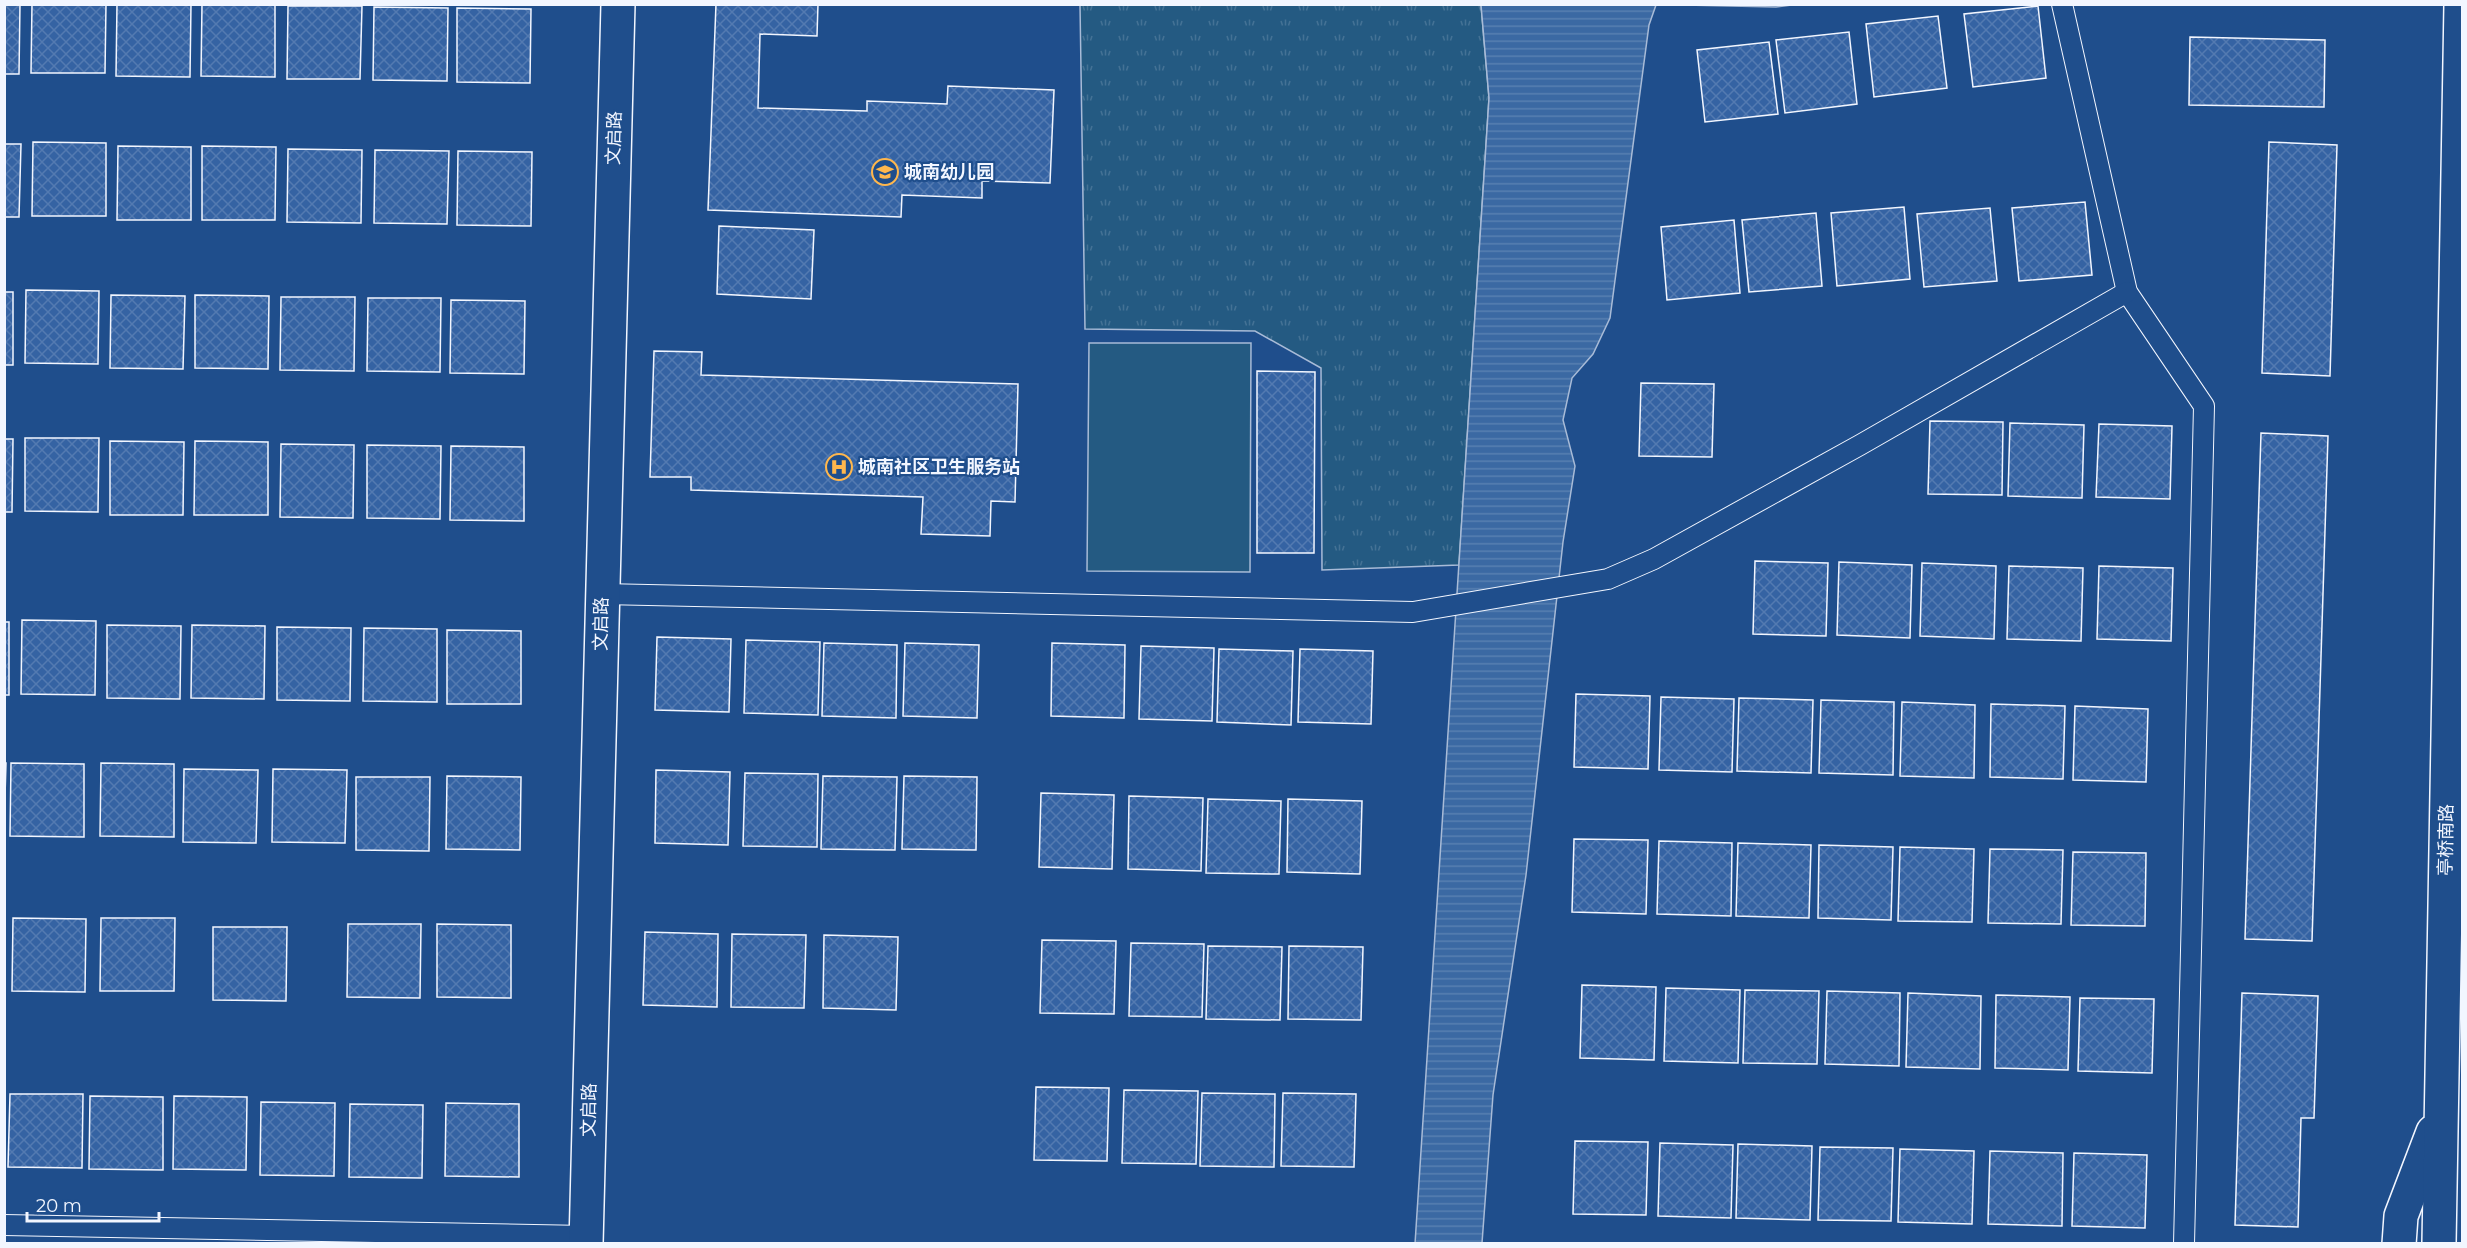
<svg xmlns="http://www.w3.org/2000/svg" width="2467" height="1248" viewBox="0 0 2467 1248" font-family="Montserrat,'Noto Sans SC',sans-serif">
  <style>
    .grass { fill: url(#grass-tufts); stroke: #a8bbd7; stroke-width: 1.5 }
    .garden { fill: #245a82; stroke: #a8bbd7; stroke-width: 1.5 }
    .water { fill: url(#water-rules); stroke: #a8bbd7; stroke-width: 1.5 }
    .building { fill: url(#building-cross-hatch); stroke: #f2f6ff; stroke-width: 1.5 }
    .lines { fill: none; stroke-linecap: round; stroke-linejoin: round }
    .lane-casing { stroke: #f2f6ff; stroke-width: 22 }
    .street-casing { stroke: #f2f6ff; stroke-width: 36 }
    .secondary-casing { stroke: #f2f6ff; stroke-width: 36 }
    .lane { stroke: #1f4e8c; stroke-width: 20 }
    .street { stroke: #1f4e8c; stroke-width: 33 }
    .secondary { stroke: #1f4e8c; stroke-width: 33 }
    .labels { text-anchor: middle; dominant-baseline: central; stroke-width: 4.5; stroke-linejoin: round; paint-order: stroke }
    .street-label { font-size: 18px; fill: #f2f6ff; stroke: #1f4e8c }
    .poi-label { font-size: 18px; font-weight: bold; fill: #f2f6ff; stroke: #1f4e8c; text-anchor: start }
  </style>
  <defs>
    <pattern id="grass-tufts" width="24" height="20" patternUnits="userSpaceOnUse" patternTransform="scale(1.5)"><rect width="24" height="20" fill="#245a82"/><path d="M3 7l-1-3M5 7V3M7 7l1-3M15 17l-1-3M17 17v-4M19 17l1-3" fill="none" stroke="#447295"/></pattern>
    <pattern id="water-rules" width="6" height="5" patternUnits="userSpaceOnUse" patternTransform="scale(1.5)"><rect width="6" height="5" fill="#3b69a3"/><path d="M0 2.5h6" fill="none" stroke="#587fb1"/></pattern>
    <pattern id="building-cross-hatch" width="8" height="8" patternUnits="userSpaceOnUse" patternTransform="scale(1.5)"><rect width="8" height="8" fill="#3563a3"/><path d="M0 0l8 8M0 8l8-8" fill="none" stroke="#537ab1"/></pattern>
  </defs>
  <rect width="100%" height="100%" fill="#1f4e8c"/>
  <polygon class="grass" points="1080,5 1481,5 1489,98 1459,565 1322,570 1321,368 1255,331 1085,329"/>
  <polygon class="garden" points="1089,343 1251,343 1250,572 1087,571"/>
  <g class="water">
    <polygon points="1481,5 1663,5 1656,5 1649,25 1610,318 1593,354 1572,378 1563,420 1575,466 1563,542 1526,875 1493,1095 1482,1243 1415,1244 1489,98"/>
    <polygon points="1684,5 1791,4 1791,5 1776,7"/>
  </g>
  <g class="building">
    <polygon points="4,4 20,4 19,74 4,74"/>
    <polygon points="32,4 106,4 105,73 31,73"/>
    <polygon points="117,4 191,4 190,77 116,76"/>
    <polygon points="202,4 275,4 275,77 201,76"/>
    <polygon points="716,4 818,4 817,36 760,34 758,108 867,111 867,101 947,104 948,86 1054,90 1050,183 982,181 982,198 902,195 901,217 708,210"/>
    <polygon points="288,6 362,6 360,79 287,79"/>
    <polygon points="2038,6 2046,78 1973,87 1964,14"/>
    <polygon points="374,7 448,8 447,81 373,80"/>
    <polygon points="457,8 531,9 530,83 457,82"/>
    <polygon points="1938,16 1947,88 1874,97 1866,24"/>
    <polygon points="1849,32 1857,104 1785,113 1776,40"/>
    <polygon points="2190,37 2325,40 2324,107 2189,105"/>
    <polygon points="1769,42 1778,114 1705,122 1697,50"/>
    <polygon points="33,142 106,143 106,216 32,216"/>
    <polygon points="2269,142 2337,145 2330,376 2262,373"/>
    <polygon points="4,144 21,144 19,217 4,217"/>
    <polygon points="118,146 191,147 191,220 117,220"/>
    <polygon points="202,146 276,147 275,220 202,220"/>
    <polygon points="288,149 362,150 361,223 287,222"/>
    <polygon points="375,150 449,151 447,224 374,223"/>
    <polygon points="458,151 532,152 531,226 457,225"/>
    <polygon points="2085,202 2092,275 2019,281 2012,208"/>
    <polygon points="1904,207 1910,279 1837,286 1831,213"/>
    <polygon points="1990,208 1997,281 1924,287 1917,214"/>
    <polygon points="1816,213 1822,286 1749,292 1742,220"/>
    <polygon points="1734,220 1740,293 1667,300 1661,227"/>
    <polygon points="719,226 814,230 811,299 717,294"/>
    <polygon points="26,290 99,291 98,364 25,363"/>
    <rect x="4" y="292" width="9" height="73"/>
    <polygon points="111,295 185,296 183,369 110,368"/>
    <polygon points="195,295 269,296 268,369 195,368"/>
    <polygon points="281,297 355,297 354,371 280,370"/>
    <polygon points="368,298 441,298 440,372 367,371"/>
    <polygon points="451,300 525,301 524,374 450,373"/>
    <polygon points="654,351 702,352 701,375 1018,384 1015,502 991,501 990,536 921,534 923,497 691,490 691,477 650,477"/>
    <polygon points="1257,371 1315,372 1314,553 1257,553"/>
    <polygon points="1641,383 1714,384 1712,457 1639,456"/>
    <polygon points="1930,421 2003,422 2002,495 1928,494"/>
    <polygon points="2010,423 2084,425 2082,498 2008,496"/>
    <polygon points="2099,424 2172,426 2170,499 2096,497"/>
    <polygon points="2261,433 2328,436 2312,941 2245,939"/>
    <polygon points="25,438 99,438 98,512 25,511"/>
    <polygon points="4,439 13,439 12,512 4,512"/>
    <polygon points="110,441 184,442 183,515 110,515"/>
    <polygon points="195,441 268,442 268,515 194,515"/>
    <polygon points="281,444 354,445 353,518 280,517"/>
    <polygon points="367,445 441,446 440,519 367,518"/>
    <polygon points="451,446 524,447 524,521 450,520"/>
    <polygon points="1755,561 1828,563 1826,636 1753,634"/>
    <polygon points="1839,562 1912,565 1910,638 1837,635"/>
    <polygon points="1922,563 1996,566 1994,639 1920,636"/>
    <polygon points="2009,566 2083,568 2081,641 2007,639"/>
    <polygon points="2099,566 2173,568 2171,641 2097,639"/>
    <polygon points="22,620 96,621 95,695 21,694"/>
    <rect x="4" y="622" width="5" height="73"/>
    <polygon points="107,625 181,626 180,699 107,698"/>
    <polygon points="192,625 265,626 264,699 191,698"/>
    <polygon points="277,627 351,628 350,701 277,700"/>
    <polygon points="364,628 437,629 437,702 363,701"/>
    <polygon points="447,630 521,631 521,704 447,704"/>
    <polygon points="657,637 731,639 729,712 655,710"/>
    <polygon points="746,640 820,642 818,715 744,713"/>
    <polygon points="824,643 897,645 896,718 822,716"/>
    <polygon points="905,643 979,645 977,718 903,716"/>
    <polygon points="1052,643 1125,645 1124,718 1051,716"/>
    <polygon points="1141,646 1214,648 1212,721 1139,719"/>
    <polygon points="1219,649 1293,651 1291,725 1217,722"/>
    <polygon points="1300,649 1373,651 1371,724 1298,722"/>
    <polygon points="1576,694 1650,696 1648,769 1574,767"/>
    <polygon points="1661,697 1734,699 1732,772 1659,770"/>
    <polygon points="1739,698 1813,700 1811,773 1737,771"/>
    <polygon points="1821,700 1894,702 1893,775 1819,773"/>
    <polygon points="1902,702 1975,705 1974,778 1900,776"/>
    <polygon points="1991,704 2065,706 2063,779 1990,777"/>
    <polygon points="2075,706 2148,709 2146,782 2073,780"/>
    <polygon points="4,763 6,763 4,830"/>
    <polygon points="11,763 84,764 84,837 10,836"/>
    <polygon points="101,763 174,764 174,837 100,836"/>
    <polygon points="184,769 258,770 256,843 183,842"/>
    <polygon points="273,769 347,770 345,843 272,842"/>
    <polygon points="656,770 730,772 728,845 655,843"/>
    <polygon points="745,773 818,774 817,847 743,846"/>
    <polygon points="447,776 521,777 520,850 446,849"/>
    <polygon points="823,776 897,777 895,850 821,849"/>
    <polygon points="904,776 977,777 976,850 902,849"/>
    <polygon points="356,777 430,777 429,851 356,850"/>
    <polygon points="1041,793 1114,795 1112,869 1039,867"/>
    <polygon points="1129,796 1203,798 1201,871 1128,869"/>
    <polygon points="1208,799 1281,801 1279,874 1206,873"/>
    <polygon points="1288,799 1362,801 1360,874 1287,872"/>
    <polygon points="1574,839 1648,840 1646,914 1572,912"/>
    <polygon points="1659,841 1732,843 1731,916 1657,914"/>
    <polygon points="1738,843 1811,845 1809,918 1736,916"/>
    <polygon points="1819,845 1893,847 1891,920 1818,918"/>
    <polygon points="1900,847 1974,849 1972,922 1898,921"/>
    <polygon points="1990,849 2063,850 2061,924 1988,923"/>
    <polygon points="2073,852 2146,853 2145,926 2071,925"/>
    <polygon points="13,918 86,919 85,992 12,991"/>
    <polygon points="101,918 175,918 174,991 100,991"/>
    <polygon points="348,924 421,924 420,998 347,997"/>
    <polygon points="437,924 511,925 511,998 437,997"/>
    <polygon points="213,927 287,927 286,1001 213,1000"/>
    <polygon points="645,932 718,934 717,1007 643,1005"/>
    <polygon points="732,934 806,935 804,1008 731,1007"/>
    <polygon points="824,935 898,937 896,1010 823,1008"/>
    <polygon points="1042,940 1116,941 1114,1014 1040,1013"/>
    <polygon points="1131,943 1204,944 1202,1017 1129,1016"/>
    <polygon points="1208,946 1282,947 1280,1020 1206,1019"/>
    <polygon points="1289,946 1363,947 1361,1020 1288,1019"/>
    <polygon points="1582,985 1656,987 1654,1060 1580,1058"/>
    <polygon points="1666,988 1740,990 1738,1063 1664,1061"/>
    <polygon points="1745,990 1819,991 1817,1064 1743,1063"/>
    <polygon points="1827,991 1900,993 1899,1066 1825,1064"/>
    <polygon points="1908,993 1981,996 1980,1069 1906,1067"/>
    <polygon points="2242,993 2318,996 2314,1118 2301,1118 2298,1227 2235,1225"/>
    <polygon points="1996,995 2070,997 2068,1070 1995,1068"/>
    <polygon points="2080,998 2154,999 2152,1073 2078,1071"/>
    <polygon points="1036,1087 1109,1088 1107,1161 1034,1160"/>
    <polygon points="1124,1090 1198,1091 1196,1164 1122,1163"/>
    <polygon points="1202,1093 1275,1094 1274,1167 1200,1166"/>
    <polygon points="1283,1093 1356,1094 1354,1167 1281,1166"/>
    <polygon points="10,1094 83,1094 82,1168 8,1167"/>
    <polygon points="90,1096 163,1097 163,1170 89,1169"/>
    <polygon points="174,1096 247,1097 246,1170 173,1169"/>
    <polygon points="261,1102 335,1103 334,1176 260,1175"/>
    <polygon points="446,1103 519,1104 519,1177 445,1176"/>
    <polygon points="350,1104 423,1105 422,1178 349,1177"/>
    <polygon points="1575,1141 1648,1142 1646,1215 1573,1214"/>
    <polygon points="1660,1143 1733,1145 1731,1218 1658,1216"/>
    <polygon points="1738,1144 1812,1146 1810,1220 1736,1218"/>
    <polygon points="1820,1147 1893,1148 1891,1221 1818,1220"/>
    <polygon points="1900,1149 1974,1151 1972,1224 1898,1222"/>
    <polygon points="1990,1151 2063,1153 2062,1226 1988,1224"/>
    <polygon points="2074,1153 2147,1155 2145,1228 2072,1226"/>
  </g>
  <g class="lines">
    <defs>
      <g id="lane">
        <polyline points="2062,4 2127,292 2204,406 2184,1244"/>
        <polyline points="602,594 1413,612 1608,579 1654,559 1860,445 2127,292"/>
        <polyline points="4,1225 586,1236"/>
      </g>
      <polyline id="street" points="586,1244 618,4"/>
      <g id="secondary">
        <polyline points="2399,1244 2401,1216 2433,1132"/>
        <polyline points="2439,1244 2461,4"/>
      </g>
    </defs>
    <use href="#lane" class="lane-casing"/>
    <use href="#street" class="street-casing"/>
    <use href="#secondary" class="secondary-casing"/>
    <use href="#lane" class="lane"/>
    <use href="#street" class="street"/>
    <use href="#secondary" class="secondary"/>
  </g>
  <defs>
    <symbol id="school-ring" viewBox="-11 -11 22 22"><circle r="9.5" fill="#1f4e8c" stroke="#ffb74d" stroke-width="1.5"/><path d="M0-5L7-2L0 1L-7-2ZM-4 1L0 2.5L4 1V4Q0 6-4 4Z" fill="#ffb74d"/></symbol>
    <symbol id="hospital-ring" viewBox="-11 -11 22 22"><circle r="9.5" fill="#1f4e8c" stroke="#ffb74d" stroke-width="1.5"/><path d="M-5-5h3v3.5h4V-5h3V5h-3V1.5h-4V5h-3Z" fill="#ffb74d"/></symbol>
  </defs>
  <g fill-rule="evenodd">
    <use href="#school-ring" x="870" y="157" width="30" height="30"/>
    <use href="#hospital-ring" x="824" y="452" width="30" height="30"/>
  </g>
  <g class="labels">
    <g class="street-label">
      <text transform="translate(614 138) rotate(-88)">文启路</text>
      <text transform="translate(601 624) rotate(-89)">文启路</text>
      <text transform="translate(2446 840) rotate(-89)">亭桥南路</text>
      <text transform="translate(589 1110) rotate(-89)">文启路</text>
    </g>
    <g class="poi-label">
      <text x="904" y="172">城南幼儿园</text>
      <text x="858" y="467">城南社区卫生服务站</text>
    </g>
  </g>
  <rect width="2467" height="1248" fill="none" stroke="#f2f6ff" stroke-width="12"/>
  <path d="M27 1212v9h132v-9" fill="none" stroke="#f2f6ff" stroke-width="3"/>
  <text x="36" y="1212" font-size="18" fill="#f2f6ff" stroke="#1f4e8c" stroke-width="4.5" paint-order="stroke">20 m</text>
</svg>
